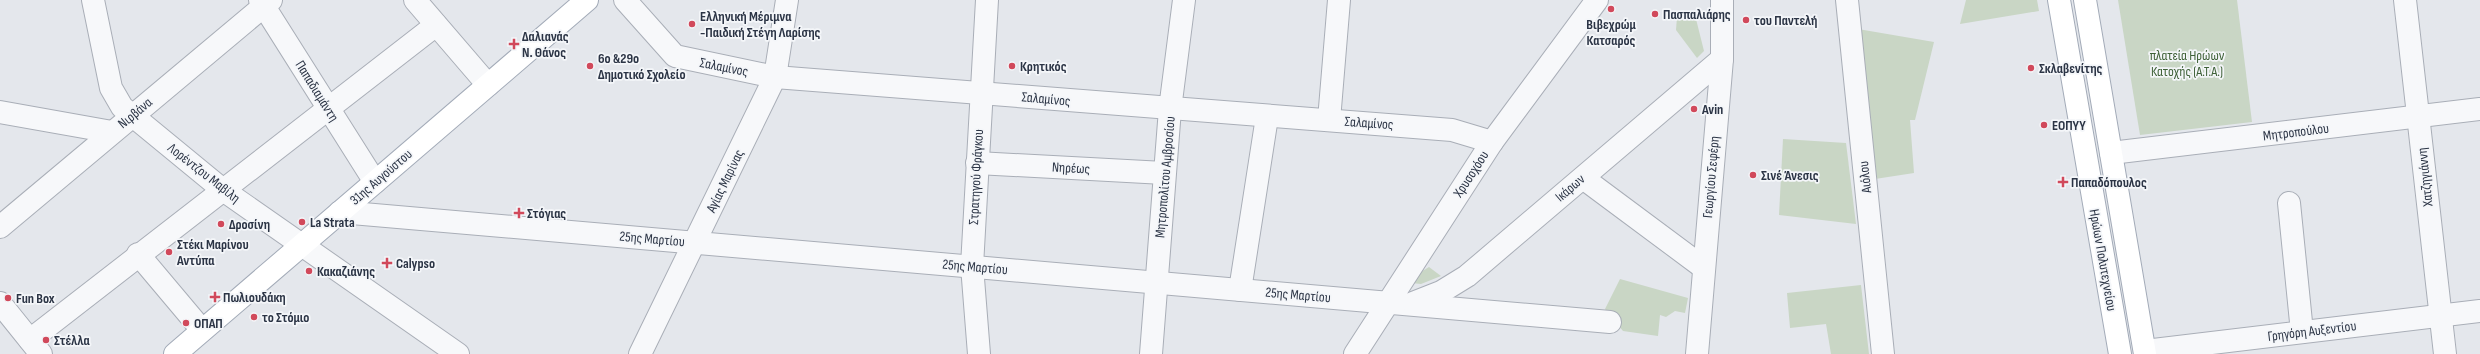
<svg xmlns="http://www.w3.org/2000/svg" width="2480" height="354" viewBox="0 0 2480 354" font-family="'Sofia Sans Condensed',sans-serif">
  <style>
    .green { fill: #c9d6c5 }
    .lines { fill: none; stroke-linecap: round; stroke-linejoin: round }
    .minor-casing { stroke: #a9aeb7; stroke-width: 24 }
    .major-casing { stroke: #a3abb8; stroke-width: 24 }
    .minor { stroke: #f7f8fa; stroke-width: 22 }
    .major { stroke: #fff; stroke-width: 22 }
    .poi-dot { fill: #d1495b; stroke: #f4f6f9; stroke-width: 1.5 }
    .labels { text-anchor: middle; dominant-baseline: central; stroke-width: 3.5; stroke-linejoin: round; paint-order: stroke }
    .poi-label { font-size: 14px; font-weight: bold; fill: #2b3445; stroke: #f4f6f9; text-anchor: start }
    .park-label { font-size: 14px; fill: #3f6138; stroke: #f4f6f9 }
    .street-label { font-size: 14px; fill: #2b3445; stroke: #f4f6f9 }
  </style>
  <rect width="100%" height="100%" fill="#e4e7ec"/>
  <g class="green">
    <polygon points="1966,0 2037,0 2039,11 1960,24"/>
    <polygon points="2118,0 2237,0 2252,122 2140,135"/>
    <polygon points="1677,17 1696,19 1704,51 1697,58 1676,30"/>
    <polygon points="1858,29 1934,42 1915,120 1910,120 1914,173 1875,179"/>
    <polygon points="1783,139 1846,143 1856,224 1779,215"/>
    <polygon points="1429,267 1441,276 1421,284 1411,283 1419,273"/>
    <polygon points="1620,279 1688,298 1685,313 1675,311 1666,317 1660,315 1658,336 1623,331 1605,309"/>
    <polygon points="1861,285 1869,354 1831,354 1826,324 1790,328 1787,293"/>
  </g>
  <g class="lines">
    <defs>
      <g id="minor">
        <polyline points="93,0 111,88 122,107 223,190 458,354"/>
        <polyline points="260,0 375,182"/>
        <polyline points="415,0 488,85"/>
        <polyline points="625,0 675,56 775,77 1452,130 1492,142"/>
        <polyline points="1847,0 1883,354"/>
        <polyline points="2405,0 2445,354"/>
        <polyline points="0,112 112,132"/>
        <polyline points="1329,120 1339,0"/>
        <polyline points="2111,153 2480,109"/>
        <polyline points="977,163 1164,173"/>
        <polyline points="1583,178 1704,268"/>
        <polyline points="2289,203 2302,332"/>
        <polyline points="340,212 1610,322"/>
        <polyline points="0,227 271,0"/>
        <polyline points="138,254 202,330"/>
        <polyline points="1240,290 1267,117"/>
        <polyline points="0,303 41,354"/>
        <polyline points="1413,303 1441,292 1467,276 1722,59"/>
        <polyline points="30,340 436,25"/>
        <polyline points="2145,351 2480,311"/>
        <polyline points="640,354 775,77 787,0"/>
        <polyline points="979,354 972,266 987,0"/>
        <polyline points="1151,354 1170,109 1184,0"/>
        <polyline points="1355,354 1492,142 1597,0"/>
        <polyline points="1697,354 1722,59 1722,0"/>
      </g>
      <g id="major">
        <polyline points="2059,0 2120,354"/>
        <polyline points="2085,0 2145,354"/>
        <polyline points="175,354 587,0"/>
      </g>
    </defs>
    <use href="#minor" class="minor-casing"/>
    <use href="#major" class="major-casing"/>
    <use href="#minor" class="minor"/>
    <use href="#major" class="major"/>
  </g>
  <g class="poi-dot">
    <circle cx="1611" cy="9" r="4"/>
    <circle cx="1655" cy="14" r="4"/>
    <circle cx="1746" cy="20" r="4"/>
    <circle cx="692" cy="24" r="4"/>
    <path d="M512 38h4v4h4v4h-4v4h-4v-4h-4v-4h4z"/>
    <circle cx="590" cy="66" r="4"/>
    <circle cx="1012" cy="66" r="4"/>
    <circle cx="2031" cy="68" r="4"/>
    <circle cx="1694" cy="109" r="4"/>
    <circle cx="2044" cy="125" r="4"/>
    <circle cx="1753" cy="175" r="4"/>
    <path d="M2061 176h4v4h4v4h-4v4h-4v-4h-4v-4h4z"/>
    <path d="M517 207h4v4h4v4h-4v4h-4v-4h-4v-4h4z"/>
    <circle cx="302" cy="222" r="4"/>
    <circle cx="221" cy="224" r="4"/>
    <circle cx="169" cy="252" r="4"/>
    <path d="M385 257h4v4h4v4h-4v4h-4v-4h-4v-4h4z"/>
    <circle cx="309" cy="271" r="4"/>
    <path d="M213 291h4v4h4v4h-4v4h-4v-4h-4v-4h4z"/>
    <circle cx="8" cy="298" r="4"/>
    <circle cx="254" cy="317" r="4"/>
    <circle cx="186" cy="323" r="4"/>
    <circle cx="46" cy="340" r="4"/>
  </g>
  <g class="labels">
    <g class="poi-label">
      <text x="1663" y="14">Πασπαλιάρης</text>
      <text x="700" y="16">Ελληνική Μέριμνα<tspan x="700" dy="16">-Παιδική Στέγη Λαρίσης</tspan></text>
      <text x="1754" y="20">του Παντελή</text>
      <text x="1611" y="24" text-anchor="middle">Βιβεχρώμ<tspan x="1611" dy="16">Κατσαρός</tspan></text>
      <text x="522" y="36">Δαλιανάς<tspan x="522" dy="16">Ν. Θάνος</tspan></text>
      <text x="598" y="58">6ο &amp;29ο<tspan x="598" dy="16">Δημοτικό Σχολείο</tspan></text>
      <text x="1020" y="66">Κρητικός</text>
      <text x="2039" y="68">Σκλαβενίτης</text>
      <text x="1702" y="109">Avin</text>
      <text x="2052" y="125">ΕΟΠΥΥ</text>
      <text x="1761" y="175">Σινέ Άνεσις</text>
      <text x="2071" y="182">Παπαδόπουλος</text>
      <text x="527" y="213">Στόγιας</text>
      <text x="310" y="222">La Strata</text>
      <text x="229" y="224">Δροσίνη</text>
      <text x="177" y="244">Στέκι Μαρίνου<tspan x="177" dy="16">Αντύπα</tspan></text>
      <text x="396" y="263">Calypso</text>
      <text x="317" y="271">Κακαζιάνης</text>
      <text x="223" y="297">Πωλιουδάκη</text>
      <text x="16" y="298">Fun Box</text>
      <text x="262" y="317">το Στόμιο</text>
      <text x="194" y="323">ΟΠΑΠ</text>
      <text x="54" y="340">Στέλλα</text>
    </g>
    <g class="park-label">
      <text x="2187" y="55">πλατεία Ηρώων<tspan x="2187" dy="16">Κατοχής (Α.Τ.Α.)</tspan></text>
    </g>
    <g class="street-label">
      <text transform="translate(724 67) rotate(11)">Σαλαμίνος</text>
      <text transform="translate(317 91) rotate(58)">Παπαδιαμάντη</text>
      <text transform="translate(1046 99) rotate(5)">Σαλαμίνος</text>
      <text transform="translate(135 113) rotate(-40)">Νιρβάνα</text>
      <text transform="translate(1369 123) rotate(4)">Σαλαμίνος</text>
      <text transform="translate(2296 132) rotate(-7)">Μητροπούλου</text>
      <text transform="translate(1071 168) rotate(3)">Νηρέως</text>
      <text transform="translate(204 173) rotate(38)">Λορέντζου Μαβίλη</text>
      <text transform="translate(1471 174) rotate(-57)">Χρυσοχόου</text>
      <text transform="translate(381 177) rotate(-41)">31ης Αυγούστου</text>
      <text transform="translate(976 177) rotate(-87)">Στρατηγού Φράγκου</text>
      <text transform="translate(1165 177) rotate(-85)">Μητροπολίτου Αμβροσίου</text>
      <text transform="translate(1711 177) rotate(-85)">Γεωργίου Σεφέρη</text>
      <text transform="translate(1865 177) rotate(-96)">Αιόλου</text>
      <text transform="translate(2425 177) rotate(-96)">Χατζηγιάννη</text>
      <text transform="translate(725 181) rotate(-64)">Αγίας Μαρίνας</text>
      <text transform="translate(1570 188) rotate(-41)">Ικάρων</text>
      <text transform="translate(652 239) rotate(5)">25ης Μαρτίου</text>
      <text transform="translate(2103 260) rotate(80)">Ηρώων Πολυτεχνείου</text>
      <text transform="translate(975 267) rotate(5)">25ης Μαρτίου</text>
      <text transform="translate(1298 295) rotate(5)">25ης Μαρτίου</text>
      <text transform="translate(2312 331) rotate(-7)">Γρηγόρη Αυξεντίου</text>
    </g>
  </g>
</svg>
